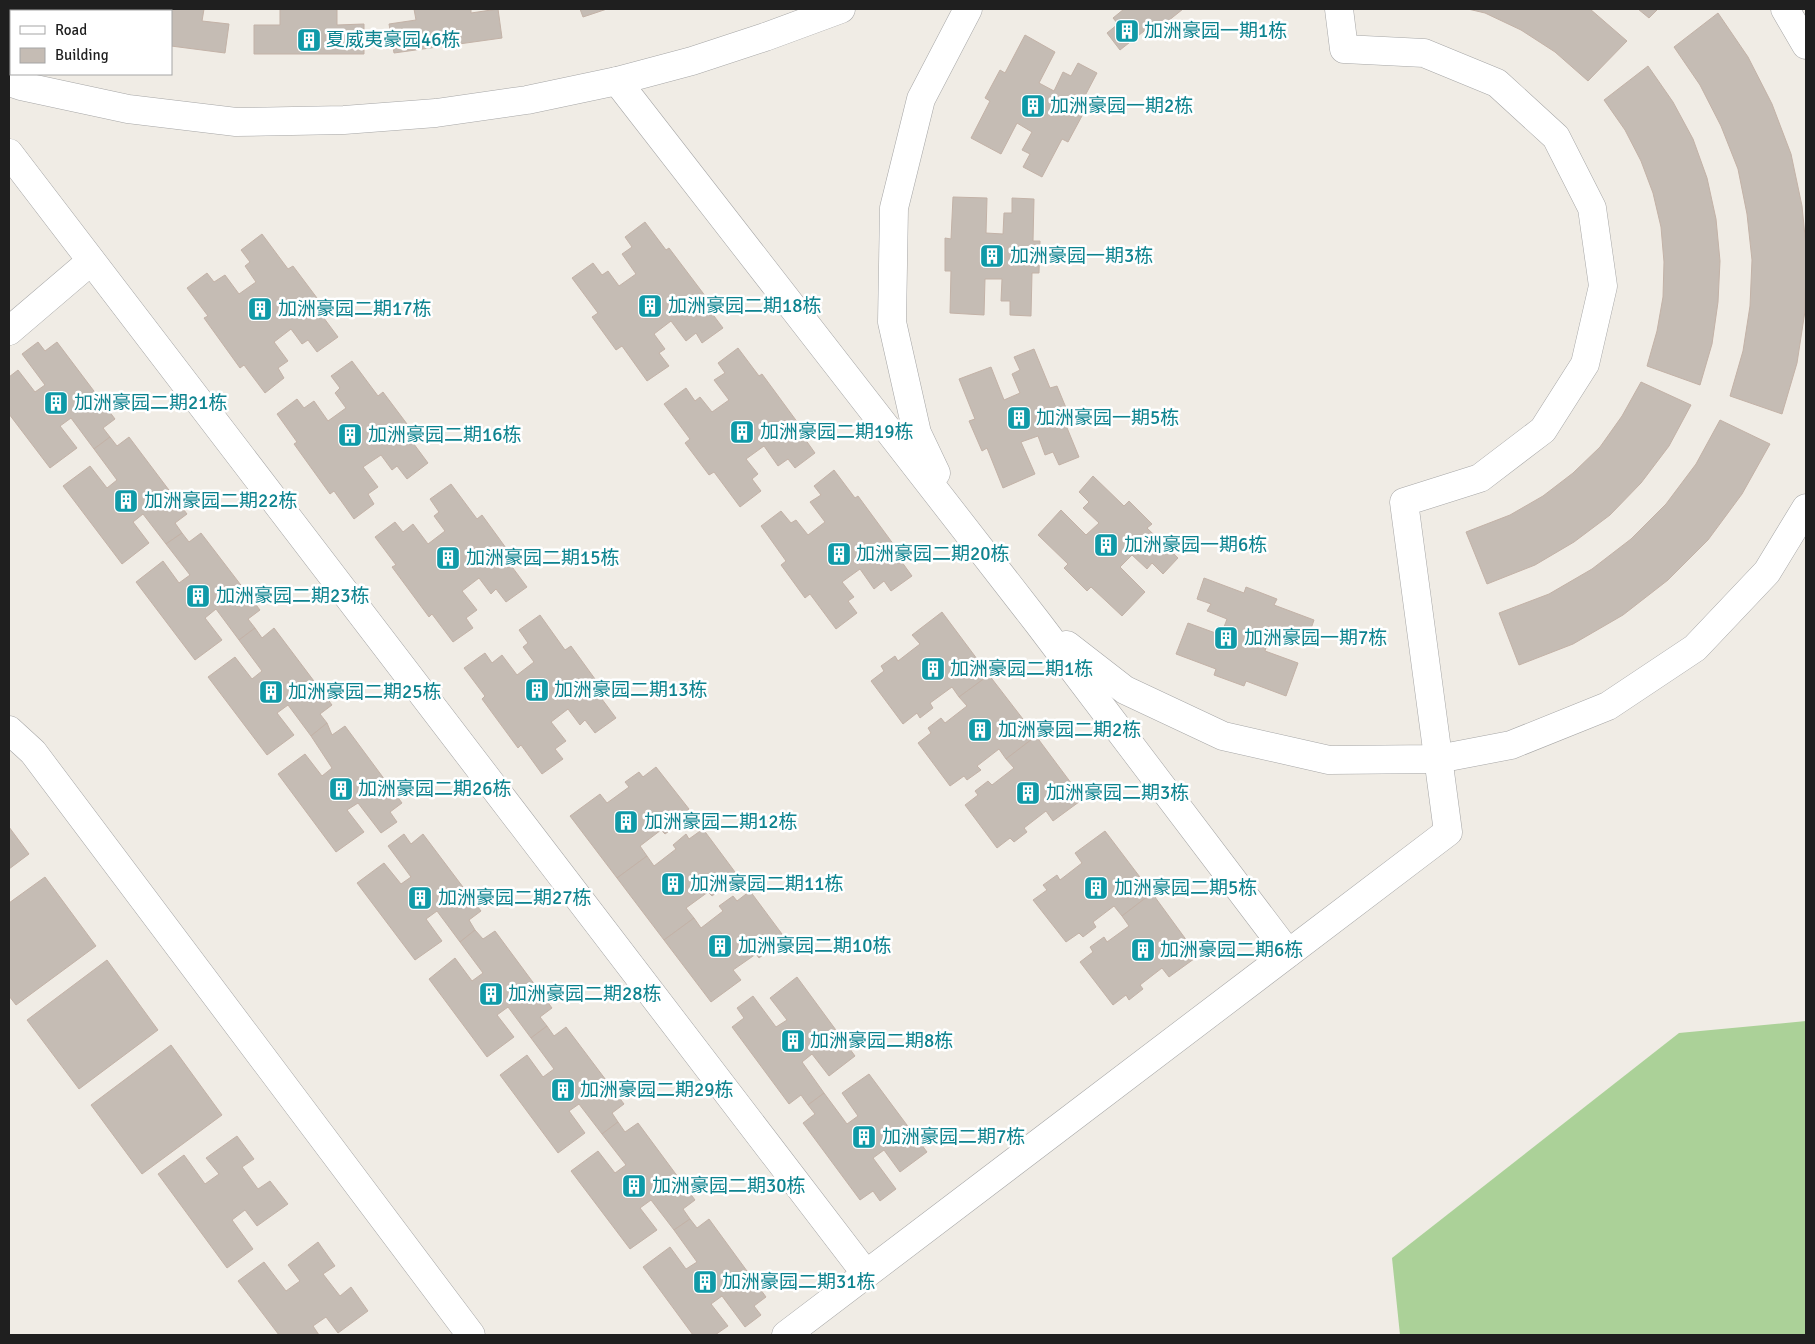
<svg xmlns="http://www.w3.org/2000/svg" width="1815" height="1344" viewBox="0 0 1815 1344" font-family="Signika,'Noto Sans SC',sans-serif">
  <style>
    .forest { fill: #abd198 }
    .building { fill: #c5bcb4; stroke: #c3b2a7 }
    .lines { fill: none; stroke-linecap: round; stroke-linejoin: round }
    .minor-casing { stroke: #a6a6a6; stroke-width: 29 }
    .minor { stroke: #fff; stroke-width: 28 }
    .labels { text-anchor: middle; dominant-baseline: central; stroke-width: 5; stroke-linejoin: round; paint-order: stroke }
    .culture-label { font-size: 19px; fill: #0d838f; stroke: #fff; text-anchor: start }
  </style>
  <rect width="100%" height="100%" fill="#f0ece5"/>
  <polygon class="forest" points="1806,1021 1806,1335 1400,1335 1392,1258 1679,1033"/>
  <g class="building">
    <polygon points="19,9 61,9 60,11 26,11"/>
    <polygon points="147,9 204,9 202,21 229,24 225,53 171,46 171,11 146,11"/>
    <polygon points="280,9 337,9 337,25 364,24 364,54 254,54 254,25 280,25"/>
    <polygon points="414,9 471,9 471,13 498,9 502,38 394,53 389,24 416,20"/>
    <polygon points="580,9 607,9 583,17"/>
    <polygon points="1124,9 1183,9 1158,29 1153,24 1120,50 1107,33 1118,24 1113,18"/>
    <polygon points="1468,9 1590,9 1627,41 1588,81 1555,52 1521,30 1485,13"/>
    <polygon points="1638,9 1658,9 1649,18"/>
    <polygon points="1718,13 1748,57 1772,104 1791,154 1802,206 1806,246 1805,311 1797,363 1782,414 1730,396 1743,351 1750,306 1752,260 1747,214 1738,169 1721,126 1700,85 1674,47"/>
    <polygon points="1025,35 1055,52 1039,83 1054,91 1063,72 1071,76 1078,63 1097,73 1077,111 1083,114 1068,142 1062,139 1042,177 1023,167 1030,154 1022,150 1032,132 1017,123 1001,154 971,138 990,101 985,98 1000,70 1005,73"/>
    <polygon points="1648,66 1673,102 1693,139 1707,178 1716,219 1720,261 1718,302 1712,344 1700,385 1647,366 1657,331 1663,297 1664,262 1661,227 1653,193 1641,161 1625,130 1604,100"/>
    <polygon points="953,197 987,198 986,233 1003,234 1004,213 1012,213 1012,198 1034,199 1033,241 1040,241 1039,273 1032,273 1031,316 1010,315 1010,301 1001,301 1002,279 985,279 984,315 950,313 951,271 945,271 945,238 951,239"/>
    <polygon points="645,222 666,250 669,248 706,297 702,300 723,328 702,343 696,333 686,341 671,321 654,334 665,349 659,353 669,366 647,381 622,346 616,350 592,317 598,313 572,278 593,263 602,275 608,271 619,286 636,274 622,254 632,247 625,237"/>
    <polygon points="262,234 288,269 293,266 317,298 312,302 338,337 317,352 308,340 302,344 291,329 274,342 288,361 278,368 284,378 265,393 244,365 240,368 204,318 208,316 187,288 207,273 214,282 225,275 239,294 256,282 245,266 250,262 241,250"/>
    <polygon points="38,342 45,351 57,342 115,419 103,428 110,437 94,449 71,418 60,426 77,448 50,468 9,414 9,377 18,370 35,392 45,385 22,354"/>
    <polygon points="738,348 759,376 762,374 798,423 795,425 815,453 795,468 788,459 778,466 764,446 746,459 758,474 752,479 761,491 740,507 714,472 709,475 685,443 690,439 664,404 686,388 695,401 700,397 712,412 729,400 714,380 725,373 718,363"/>
    <polygon points="1034,349 1050,388 1057,386 1069,415 1063,418 1079,457 1059,465 1053,452 1045,455 1038,436 1021,442 1035,474 1003,488 987,448 982,451 969,421 975,419 959,379 991,367 1004,400 1020,393 1012,374 1020,370 1014,357"/>
    <polygon points="352,361 378,396 383,392 407,424 402,428 428,463 407,479 397,466 392,470 381,455 363,467 378,487 368,494 374,504 354,519 334,491 330,494 294,444 297,442 277,414 297,399 304,408 314,401 328,421 346,408 335,393 340,388 331,376"/>
    <polygon points="1641,382 1691,405 1669,446 1641,483 1610,515 1574,542 1535,565 1487,584 1466,532 1510,515 1543,496 1573,473 1600,447 1622,416"/>
    <polygon points="1720,420 1770,444 1742,494 1708,540 1668,580 1623,615 1573,644 1519,665 1499,613 1549,594 1592,569 1631,539 1666,504 1696,464"/>
    <polygon points="110,437 117,446 129,437 187,514 175,523 182,533 166,544 143,514 133,522 149,543 122,564 63,486 90,466 107,488 117,480 94,449"/>
    <polygon points="834,470 855,498 858,496 894,545 891,547 912,576 891,591 884,581 874,589 860,569 842,582 854,597 848,601 857,613 836,629 810,594 805,598 781,565 786,561 761,526 781,511 791,523 796,520 808,535 825,522 810,502 821,495 814,486"/>
    <polygon points="1093,476 1124,506 1129,501 1152,524 1147,528 1178,558 1163,574 1152,563 1147,569 1132,555 1120,567 1145,592 1122,616 1091,587 1087,591 1064,568 1068,564 1038,535 1061,510 1086,535 1099,523 1083,508 1089,502 1079,492"/>
    <polygon points="451,484 477,519 482,515 506,548 501,552 527,587 506,602 496,589 491,594 479,578 462,591 477,610 466,618 473,628 453,642 432,614 429,617 392,567 396,565 375,537 395,522 403,532 413,524 428,544 445,531 434,516 439,512 430,499"/>
    <polygon points="182,533 189,542 201,533 260,610 248,619 255,628 239,640 216,609 205,618 222,640 195,660 136,582 163,561 179,583 190,575 166,544"/>
    <polygon points="1204,578 1244,593 1246,587 1277,599 1274,605 1314,620 1307,640 1293,635 1290,642 1270,635 1265,651 1298,663 1286,696 1246,681 1244,686 1214,675 1216,669 1176,654 1188,623 1221,635 1227,619 1207,611 1211,604 1197,599"/>
    <polygon points="942,612 989,675 959,697 952,687 930,703 933,708 920,718 917,713 903,724 871,681 884,671 881,666 895,656 898,661 920,644 912,635"/>
    <polygon points="540,615 565,650 571,646 595,679 590,683 616,718 595,733 585,720 580,725 568,709 551,722 566,741 555,749 563,759 542,774 521,745 518,748 482,699 485,696 464,668 485,653 492,663 502,655 517,675 534,662 523,647 528,643 519,630"/>
    <polygon points="255,628 262,638 274,628 332,705 320,714 327,723 311,736 288,705 277,713 294,735 267,755 208,677 235,657 252,679 262,671 239,640"/>
    <polygon points="989,675 1036,736 1006,759 999,749 977,766 981,770 967,780 964,776 950,786 918,743 931,733 928,728 941,718 945,723 967,706 959,697"/>
    <polygon points="327,723 332,735 345,726 402,803 390,812 397,822 381,833 358,803 347,810 364,832 336,852 278,774 305,754 322,776 332,768 311,736"/>
    <polygon points="1036,736 1083,799 1053,821 1046,811 1024,828 1027,832 1014,842 1010,838 997,848 965,805 978,795 975,791 988,781 992,785 1014,768 1006,759"/>
    <polygon points="656,767 689,809 675,819 679,824 665,834 661,830 640,846 647,856 617,878 570,816 600,794 607,803 629,787 625,782 639,772 643,777"/>
    <polygon points="9,827 29,854 9,869"/>
    <polygon points="703,829 735,872 722,881 725,886 712,896 708,892 686,908 694,918 664,940 617,878 647,856 654,866 676,849 673,845 686,834 689,839"/>
    <polygon points="1105,831 1152,893 1122,916 1114,906 1093,922 1096,927 1083,937 1079,933 1066,942 1033,900 1047,890 1043,885 1057,875 1060,880 1082,863 1075,853"/>
    <polygon points="404,834 411,844 423,834 481,911 469,920 475,930 460,942 437,911 426,919 442,941 415,960 357,883 384,863 401,884 411,877 388,846"/>
    <polygon points="45,877 96,946 16,1005 9,996 9,903"/>
    <polygon points="750,891 782,934 769,944 772,948 759,958 756,954 733,970 741,980 711,1002 664,940 694,918 701,928 723,911 719,906 733,896 737,901"/>
    <polygon points="1152,893 1198,956 1169,977 1162,968 1140,985 1143,989 1129,1000 1126,995 1113,1005 1080,962 1093,952 1090,947 1104,937 1107,942 1129,926 1122,916"/>
    <polygon points="475,930 483,939 495,931 552,1008 540,1017 547,1026 531,1038 508,1007 497,1015 514,1037 487,1057 429,979 455,958 472,981 483,973 460,942"/>
    <polygon points="107,960 158,1030 79,1089 27,1020"/>
    <polygon points="797,977 855,1056 829,1076 812,1054 802,1062 824,1093 808,1105 801,1095 789,1104 732,1027 744,1018 737,1008 753,996 776,1027 787,1020 770,998"/>
    <polygon points="547,1026 554,1036 566,1027 624,1104 612,1113 618,1122 602,1134 579,1104 569,1111 585,1133 558,1153 500,1075 527,1055 543,1077 554,1069 531,1038"/>
    <polygon points="171,1045 222,1115 142,1174 91,1105"/>
    <polygon points="869,1074 927,1152 900,1172 884,1150 873,1158 896,1189 880,1201 873,1191 860,1200 803,1123 815,1114 808,1105 824,1093 847,1124 858,1116 842,1093"/>
    <polygon points="618,1122 625,1132 638,1123 695,1200 683,1209 690,1219 674,1230 651,1200 640,1208 657,1230 630,1249 571,1171 598,1151 615,1173 626,1165 602,1134"/>
    <polygon points="237,1136 254,1159 242,1167 258,1189 270,1181 288,1204 257,1226 245,1210 232,1220 253,1249 227,1268 158,1174 184,1155 205,1184 219,1174 206,1158"/>
    <polygon points="690,1219 697,1228 709,1219 766,1297 754,1306 761,1315 745,1327 722,1296 711,1304 728,1326 715,1335 693,1335 643,1267 670,1247 686,1269 697,1262 674,1230"/>
    <polygon points="318,1242 335,1266 323,1274 340,1296 351,1287 368,1311 338,1333 326,1317 313,1326 319,1335 279,1335 238,1281 264,1262 286,1291 300,1281 288,1265"/>
  </g>
  <g class="lines">
    <defs>
      <g id="minor">
        <polyline points="1785,9 1806,45"/>
        <polyline points="617,81 1038,623 1288,953"/>
        <polyline points="9,82 21,86 128,109 236,122 344,120 436,113 527,100 617,81 692,61 765,37 841,9"/>
        <polyline points="9,153 866,1274"/>
        <polyline points="9,331 91,261"/>
        <polyline points="936,473 917,433 892,322 894,208 921,99 968,9"/>
        <polyline points="1067,645 1125,690 1223,736 1329,760 1438,759 1511,745 1608,706 1695,648 1767,572 1806,508"/>
        <polyline points="9,730 33,752 471,1335"/>
        <polyline points="786,1335 1448,832 1404,502 1480,478 1543,430 1585,364 1603,286 1592,208 1556,137 1497,83 1424,53 1344,49 1339,9"/>
      </g>
    </defs>
    <use href="#minor" class="minor-casing"/>
    <use href="#minor" class="minor"/>
  </g>
  <defs>
    <symbol id="building-square" viewBox="-11 -11 22 22"><rect x="-9" y="-9" width="18" height="18" rx="4" fill="#0f9aa8" stroke="#fff"/><path d="M-4-6H4V6H1V3H-1V6H-4ZM-2.5-4.3h1.7v1.8h-1.7ZM.8-4.3h1.7v1.8H.8ZM-2.5-1h1.7V.8h-1.7ZM.8-1h1.7V.8H.8Z" fill="#fff"/></symbol>
  </defs>
  <g fill-rule="evenodd">
    <use href="#building-square" x="1113" y="17" width="28" height="28"/>
    <use href="#building-square" x="295" y="26" width="28" height="28"/>
    <use href="#building-square" x="1019" y="92" width="28" height="28"/>
    <use href="#building-square" x="978" y="242" width="28" height="28"/>
    <use href="#building-square" x="636" y="292" width="28" height="28"/>
    <use href="#building-square" x="246" y="295" width="28" height="28"/>
    <use href="#building-square" x="42" y="389" width="28" height="28"/>
    <use href="#building-square" x="1005" y="404" width="28" height="28"/>
    <use href="#building-square" x="728" y="418" width="28" height="28"/>
    <use href="#building-square" x="336" y="421" width="28" height="28"/>
    <use href="#building-square" x="112" y="487" width="28" height="28"/>
    <use href="#building-square" x="1092" y="531" width="28" height="28"/>
    <use href="#building-square" x="825" y="540" width="28" height="28"/>
    <use href="#building-square" x="434" y="544" width="28" height="28"/>
    <use href="#building-square" x="184" y="582" width="28" height="28"/>
    <use href="#building-square" x="1212" y="624" width="28" height="28"/>
    <use href="#building-square" x="919" y="655" width="28" height="28"/>
    <use href="#building-square" x="523" y="676" width="28" height="28"/>
    <use href="#building-square" x="257" y="678" width="28" height="28"/>
    <use href="#building-square" x="966" y="716" width="28" height="28"/>
    <use href="#building-square" x="327" y="775" width="28" height="28"/>
    <use href="#building-square" x="1014" y="779" width="28" height="28"/>
    <use href="#building-square" x="612" y="808" width="28" height="28"/>
    <use href="#building-square" x="659" y="870" width="28" height="28"/>
    <use href="#building-square" x="1082" y="874" width="28" height="28"/>
    <use href="#building-square" x="406" y="884" width="28" height="28"/>
    <use href="#building-square" x="706" y="932" width="28" height="28"/>
    <use href="#building-square" x="1129" y="936" width="28" height="28"/>
    <use href="#building-square" x="477" y="980" width="28" height="28"/>
    <use href="#building-square" x="779" y="1027" width="28" height="28"/>
    <use href="#building-square" x="549" y="1076" width="28" height="28"/>
    <use href="#building-square" x="850" y="1123" width="28" height="28"/>
    <use href="#building-square" x="620" y="1172" width="28" height="28"/>
    <use href="#building-square" x="691" y="1268" width="28" height="28"/>
  </g>
  <g class="labels">
    <g class="culture-label">
      <text x="1144" y="31">加洲豪园一期1栋</text>
      <text x="326" y="40">夏威夷豪园46栋</text>
      <text x="1050" y="106">加洲豪园一期2栋</text>
      <text x="1010" y="256">加洲豪园一期3栋</text>
      <text x="668" y="306">加洲豪园二期18栋</text>
      <text x="278" y="309">加洲豪园二期17栋</text>
      <text x="74" y="403">加洲豪园二期21栋</text>
      <text x="1036" y="418">加洲豪园一期5栋</text>
      <text x="760" y="432">加洲豪园二期19栋</text>
      <text x="368" y="435">加洲豪园二期16栋</text>
      <text x="144" y="501">加洲豪园二期22栋</text>
      <text x="1124" y="545">加洲豪园一期6栋</text>
      <text x="856" y="554">加洲豪园二期20栋</text>
      <text x="466" y="558">加洲豪园二期15栋</text>
      <text x="216" y="596">加洲豪园二期23栋</text>
      <text x="1244" y="638">加洲豪园一期7栋</text>
      <text x="950" y="669">加洲豪园二期1栋</text>
      <text x="554" y="690">加洲豪园二期13栋</text>
      <text x="288" y="692">加洲豪园二期25栋</text>
      <text x="998" y="730">加洲豪园二期2栋</text>
      <text x="358" y="789">加洲豪园二期26栋</text>
      <text x="1046" y="793">加洲豪园二期3栋</text>
      <text x="644" y="822">加洲豪园二期12栋</text>
      <text x="690" y="884">加洲豪园二期11栋</text>
      <text x="1114" y="888">加洲豪园二期5栋</text>
      <text x="438" y="898">加洲豪园二期27栋</text>
      <text x="738" y="946">加洲豪园二期10栋</text>
      <text x="1160" y="950">加洲豪园二期6栋</text>
      <text x="508" y="994">加洲豪园二期28栋</text>
      <text x="810" y="1041">加洲豪园二期8栋</text>
      <text x="580" y="1090">加洲豪园二期29栋</text>
      <text x="882" y="1137">加洲豪园二期7栋</text>
      <text x="652" y="1186">加洲豪园二期30栋</text>
      <text x="722" y="1282">加洲豪园二期31栋</text>
    </g>
  </g>
  <rect width="1815" height="1344" fill="none" stroke="#1f1f1f" stroke-width="20"/>
  <rect x="10" y="10" width="162" height="65" fill="#ffffff" stroke="#a5a5a5"/>
  <rect x="20" y="26" width="25" height="8" fill="#ffffff" stroke="#a5a5a5"/>
  <text x="55" y="35" font-size="15" fill="#1f1f1f">Road</text>
  <rect x="20" y="48" width="25" height="15" fill="#c5bcb4" stroke="#a5a5a5"/>
  <text x="55" y="60" font-size="15" fill="#1f1f1f">Building</text>
</svg>
